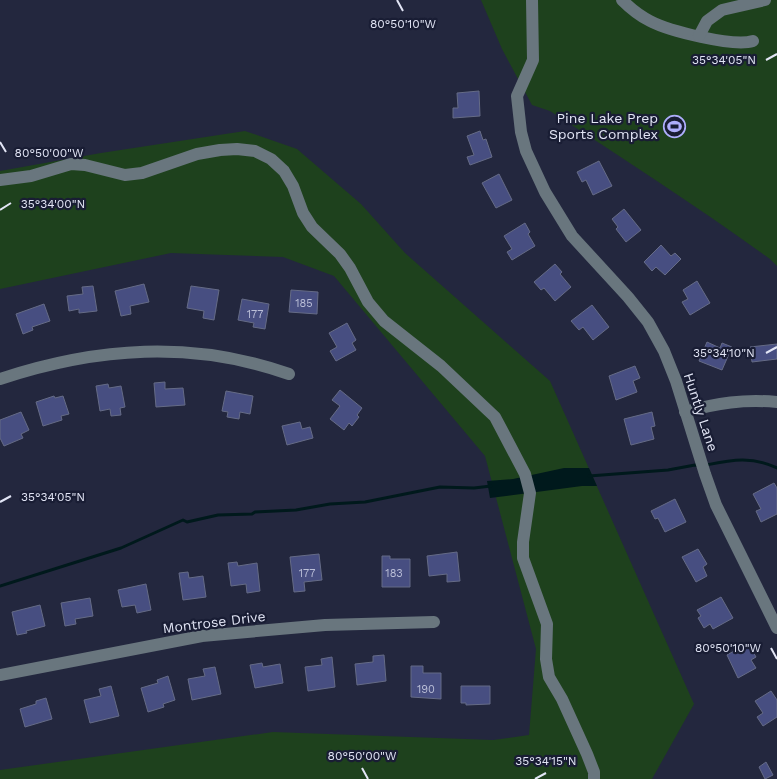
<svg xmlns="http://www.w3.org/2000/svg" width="777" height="779" viewBox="0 0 777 779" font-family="'Work Sans',sans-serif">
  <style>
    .green { fill: #1e411d }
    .water { fill: #00191c }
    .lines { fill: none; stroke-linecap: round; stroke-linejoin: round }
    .stream { stroke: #00191c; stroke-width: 3 }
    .building { fill: #474e81; stroke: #656b86 }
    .minor { stroke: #69767e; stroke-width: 12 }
    .ticks { fill: none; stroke: #e2e5f5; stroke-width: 2 }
    .labels { text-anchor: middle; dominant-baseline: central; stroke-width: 4.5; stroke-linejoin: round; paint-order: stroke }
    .number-label { font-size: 11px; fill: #bbbfd8 }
    .poi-label { font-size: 14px; fill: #e2e5f5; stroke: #191d34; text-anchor: end }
    .street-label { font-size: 14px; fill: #e2e5f5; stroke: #191d34 }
    .ticks-label { font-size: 12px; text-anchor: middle; fill: #e2e5f5; stroke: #191d34; stroke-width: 4.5; stroke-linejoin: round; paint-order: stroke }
  </style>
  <rect width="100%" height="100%" fill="#23273e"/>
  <g class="green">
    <path d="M481,0H777V266L770,259C698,207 624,159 550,111L532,105L502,49Z"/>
    <polygon points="245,131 297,149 361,204 405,253 550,381 694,704 652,779 0,779 0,770 273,732 493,740 529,735 536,649 485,456 334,276 283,257 171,253 0,289 0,171 101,153"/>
  </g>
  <polygon class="water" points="564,468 589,468 597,486 582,486 490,498 487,481 513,479"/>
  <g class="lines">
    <g class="stream">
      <path d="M706,465C732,460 752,456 777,468"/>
      <polyline points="589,476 668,470 695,465 699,466"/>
      <polyline points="0,586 121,548 183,520 187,522 218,515 252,514 255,512 296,510 330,504 365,502 440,487 474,488 491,486"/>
    </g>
  </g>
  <g class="building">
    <polygon points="479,91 480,116 453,118 453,108 458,108 457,93"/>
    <polygon points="480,131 483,140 486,139 492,157 470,165 467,157 474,155 467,136"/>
    <polygon points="599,161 612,186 593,195 586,180 582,182 577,172"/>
    <polygon points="499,174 512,200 496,208 482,183"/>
    <polygon points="624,209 641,230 626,242 616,229 618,227 612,219"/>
    <polygon points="525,223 530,232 528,234 535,246 512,260 507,252 512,249 504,236"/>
    <polygon points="661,245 671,256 675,253 681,259 665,275 656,267 652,271 644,262"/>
    <polygon points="555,264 562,272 560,274 571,287 555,301 544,288 541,290 534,282"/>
    <polygon points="697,281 710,303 690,315 682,302 688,299 683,290"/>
    <polygon points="144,284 149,302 130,306 131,314 121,316 115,291"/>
    <polygon points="93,286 97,311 79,313 79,309 69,311 67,296 83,294 82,287"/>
    <polygon points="191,286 219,290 214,320 203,318 204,311 187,308"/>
    <polygon points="291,290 318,292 317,314 289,312"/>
    <polygon points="242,299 269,304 265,329 253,327 254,323 238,320"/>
    <polygon points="44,304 50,321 32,327 33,330 23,334 16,314"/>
    <polygon points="592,305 609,327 593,340 583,327 579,330 571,321"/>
    <polygon points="347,323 356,340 352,343 356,350 336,361 330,351 337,347 329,333"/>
    <polygon points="707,342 720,348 722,343 732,347 722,370 699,361"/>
    <polygon points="777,344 777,359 752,362 750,347"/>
    <polygon points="635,366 640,378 633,381 637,392 616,400 609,376"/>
    <polygon points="165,382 165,389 183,388 185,405 156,407 154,383"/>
    <polygon points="108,384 109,388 121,386 125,407 120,408 121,415 111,416 110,409 100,411 96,386"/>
    <polygon points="340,390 362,408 357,415 359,417 352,426 349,423 344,430 330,419 340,406 332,400"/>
    <polygon points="226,391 253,396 250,414 240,412 239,419 227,417 228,412 222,411"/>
    <polygon points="54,396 55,398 63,396 69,414 61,416 62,420 43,426 36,402"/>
    <polygon points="21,412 29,430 21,434 23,438 4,446 0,438 0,420"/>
    <polygon points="652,412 655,426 651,427 654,439 631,445 624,419"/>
    <polygon points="300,422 302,429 310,427 313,438 287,445 282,426"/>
    <polygon points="774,483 777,488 777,514 761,522 756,511 761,509 753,494"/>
    <polygon points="675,499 686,522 665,532 658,518 655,519 651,511"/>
    <polygon points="698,549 707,564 703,567 707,576 696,582 682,557"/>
    <polygon points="457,552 460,581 447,582 447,574 429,576 427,556"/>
    <polygon points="319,554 322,580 304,582 305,591 294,592 290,557"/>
    <polygon points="382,556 390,556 390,559 410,559 410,587 382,587"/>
    <polygon points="237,562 238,566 257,563 260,591 247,593 246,584 231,586 228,563"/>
    <polygon points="188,572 189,578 203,576 206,597 183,600 179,573"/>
    <polygon points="146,584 151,610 137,613 135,605 122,607 118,590"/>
    <polygon points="721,597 733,618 713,629 710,624 704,628 698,618 701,616 697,610"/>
    <polygon points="90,598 93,616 75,619 76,624 65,626 61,603"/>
    <polygon points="40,605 45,626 26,631 27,633 17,635 12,612"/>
    <polygon points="748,643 756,657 751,660 756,668 738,678 727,655"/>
    <polygon points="384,655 386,681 357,685 355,664 373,662 373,656"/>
    <polygon points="332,657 335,687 308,691 305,667 322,665 321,659"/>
    <polygon points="262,663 263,667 280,664 283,683 255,688 250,665"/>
    <polygon points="411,666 423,666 423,673 441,673 441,699 411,697"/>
    <polygon points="215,667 221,694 192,700 188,679 205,676 203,669"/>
    <polygon points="168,676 175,700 163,704 164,707 148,712 141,688 158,683 157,680"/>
    <polygon points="111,686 119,716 90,723 84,700 101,696 99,689"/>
    <polygon points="461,686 490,686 490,704 466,705 466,703 461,703"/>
    <polygon points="771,691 777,700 777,717 763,726 757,717 763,713 755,701"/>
    <polygon points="46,698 52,719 25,727 20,709 36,704 36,701"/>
    <polygon points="766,762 773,775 765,779 759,767"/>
  </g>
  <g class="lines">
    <g class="minor">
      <polyline points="532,0 533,60 517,96 521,132 526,151 545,192 572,236 628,297 648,322 664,351 676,381 705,474 716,505 777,628"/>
      <path d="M622,0C630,8 640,16 650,21C669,31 733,47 753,41"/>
      <polyline points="699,36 707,21 722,10 765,0"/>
      <polyline points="0,180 31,176 71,164 85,165 125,175 142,173 197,154 220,150 237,149 255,151 271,159 284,171 293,186 303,213 312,227 340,254 350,268 368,302 384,321 441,366 495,417 525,474 530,493 523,542 523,558 547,624 546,659 549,677 562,699 587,754 594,772 594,779"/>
      <path d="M0,379C97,347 192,340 289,374"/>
      <path d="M685,412C717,403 744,399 777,402"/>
      <polyline points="0,675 202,636 325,625 434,622"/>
    </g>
  </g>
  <path class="ticks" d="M397,0L403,11M766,60L777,54M0,142L6,152M0,210L11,203M766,353L777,347M0,502L11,496M771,648L777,659M362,768L368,779M535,779L546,773"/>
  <defs>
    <symbol id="stadium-ring" viewBox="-11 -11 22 22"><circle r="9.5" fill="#191d34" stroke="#aeaefb" stroke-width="1.5"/><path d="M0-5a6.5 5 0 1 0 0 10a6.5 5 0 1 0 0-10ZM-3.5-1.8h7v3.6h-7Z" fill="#aeaefb"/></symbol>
  </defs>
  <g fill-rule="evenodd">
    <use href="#stadium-ring" x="662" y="114" width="25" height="25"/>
  </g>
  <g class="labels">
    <g class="number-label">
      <text x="304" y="303">185</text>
      <text x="255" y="314">177</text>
      <text x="307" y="573">177</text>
      <text x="394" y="573">183</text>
      <text x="426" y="689">190</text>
    </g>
    <g class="poi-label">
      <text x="658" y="118">Pine Lake Prep<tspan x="658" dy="16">Sports Complex</tspan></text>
    </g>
    <g class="street-label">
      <text transform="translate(701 412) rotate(72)">Huntly Lane</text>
      <text transform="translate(214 622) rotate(-7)">Montrose Drive</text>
    </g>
  </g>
  <g class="ticks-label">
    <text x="403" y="28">80°50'10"W</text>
    <text x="724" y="64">35°34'05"N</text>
    <text x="49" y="157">80°50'00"W</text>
    <text x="53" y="208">35°34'00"N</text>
    <text x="724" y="357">35°34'10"N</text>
    <text x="53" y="501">35°34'05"N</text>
    <text x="728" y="652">80°50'10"W</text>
    <text x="362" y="760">80°50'00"W</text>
    <text x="546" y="765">35°34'15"N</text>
  </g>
</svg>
